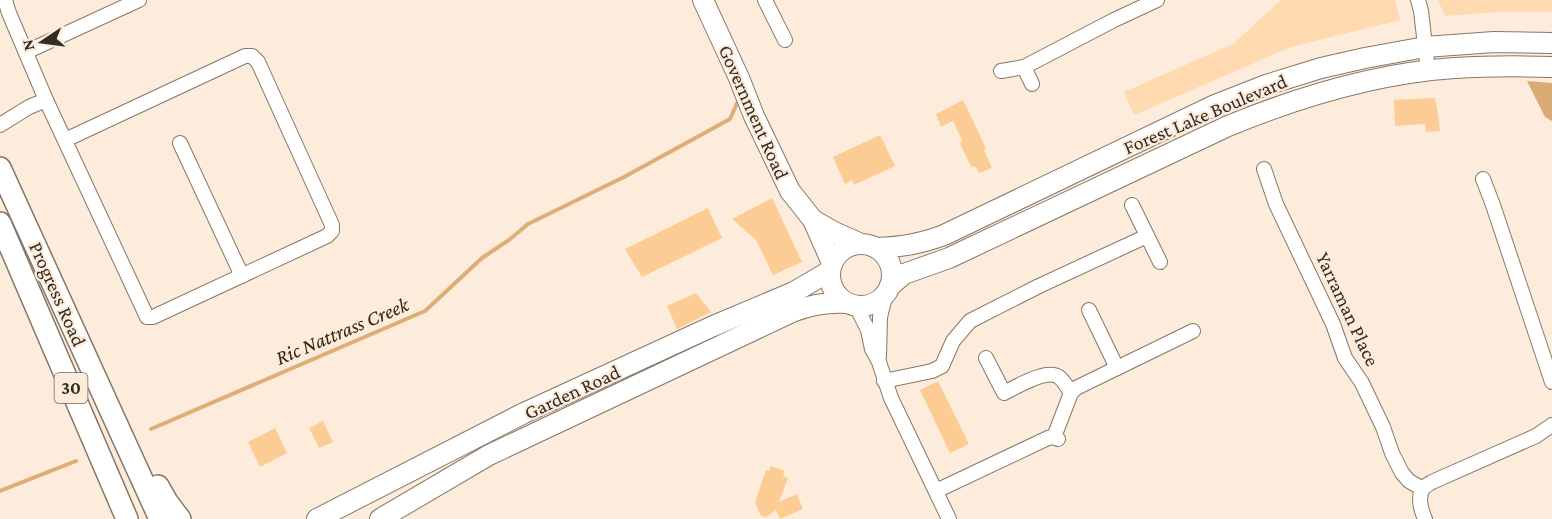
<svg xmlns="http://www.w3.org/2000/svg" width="1552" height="519" viewBox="0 0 1552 519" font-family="'Crimson Pro',serif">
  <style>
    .green { fill: #ffd9af }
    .forest { fill: #d9aa74 }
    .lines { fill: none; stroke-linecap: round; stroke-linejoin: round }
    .stream { stroke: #ddae77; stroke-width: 4 }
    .building { fill: #fccc95 }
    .street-casing { stroke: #857767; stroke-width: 16 }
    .secondary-casing { stroke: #857767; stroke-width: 22 }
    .primary-casing { stroke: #857767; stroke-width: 24 }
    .street { stroke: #fff; stroke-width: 14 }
    .secondary { stroke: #fff; stroke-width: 20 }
    .primary { stroke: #fff; stroke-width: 21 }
    .labels { text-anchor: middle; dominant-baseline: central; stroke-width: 4.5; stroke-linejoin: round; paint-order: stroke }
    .shield { fill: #fdecdb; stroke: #6f665c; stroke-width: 1.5 }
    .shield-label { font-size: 18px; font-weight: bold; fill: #322c25 }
    .street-label { font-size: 20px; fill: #322c25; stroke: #fdecdb }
    .water-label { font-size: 21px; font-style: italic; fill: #39250d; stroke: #fdecdb }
  </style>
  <rect width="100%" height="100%" fill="#fdecdb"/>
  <g class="green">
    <polygon points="1281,0 1395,0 1400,20 1291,47 1134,115 1124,92 1233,44"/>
    <polygon points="1438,0 1552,0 1552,12 1498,12 1445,16"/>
  </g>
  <polygon class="forest" points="1527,81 1552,83 1552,121 1545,117"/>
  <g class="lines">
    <g class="stream">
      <polyline points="151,429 425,311 482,258 509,240 528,224 624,177 730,119 738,101"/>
      <polyline points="0,491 76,461"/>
    </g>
  </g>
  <g class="building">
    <polygon points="1435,98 1438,113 1440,131 1426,132 1425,124 1395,126 1394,100"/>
    <polygon points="963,100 986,148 984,150 992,168 979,173 976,167 971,166 960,144 962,140 953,121 941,127 936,114"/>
    <polygon points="880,135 895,166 854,185 852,180 845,184 833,157"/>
    <polygon points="772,198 802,262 773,275 756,240 732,219"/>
    <polygon points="708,208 722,238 642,277 625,249"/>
    <polygon points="696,293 711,312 677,329 667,306"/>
    <polygon points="938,381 969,444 950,453 920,390"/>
    <polygon points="323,421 333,442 319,448 309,428"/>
    <polygon points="275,428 287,453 260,467 248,442"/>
    <polygon points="771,466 785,471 783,476 788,478 779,502 797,494 803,509 780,519 776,510 766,517 761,516 755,502 766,470 769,471"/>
  </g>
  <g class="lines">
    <defs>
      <g id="street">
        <polyline points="5,0 9,13 46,100 147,317 153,317 327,236 332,231 332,225 258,62 252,56 245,56 65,140"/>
        <polyline points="765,0 785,40"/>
        <polyline points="1418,0 1421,11 1428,71"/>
        <polyline points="26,52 139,0"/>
        <polyline points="1024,67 1114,20 1157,0"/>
        <polyline points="1001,71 1024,67 1032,84"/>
        <polyline points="0,125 29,107 46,100"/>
        <polyline points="180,143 242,276"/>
        <polyline points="1264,169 1276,204 1333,324 1345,358 1362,383 1371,402 1383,427 1392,453 1402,473 1409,481 1423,489"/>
        <polyline points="1483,179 1493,205 1552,382"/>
        <polyline points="1132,205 1160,262"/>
        <polyline points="856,306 868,330 872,349 879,362 891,398 949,519"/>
        <polyline points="1089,310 1117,368"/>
        <polyline points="879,356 880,317 886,293"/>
        <path d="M986,358L1004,393C1016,387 1047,368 1059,377C1064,381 1068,388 1071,393"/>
        <polyline points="884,381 932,371 942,366 953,341 970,321 1039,286 1147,236"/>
        <polyline points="1054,437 1071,393 1076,388 1193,331"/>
        <polyline points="936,491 1048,438 1054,437 1058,439"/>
        <path d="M1425,519C1421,510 1417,498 1423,488C1426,485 1429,484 1432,482L1536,436L1552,425"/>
      </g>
      <g id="secondary">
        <polyline points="703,0 739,78 754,116 790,191 813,220 832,263"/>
        <polyline points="813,220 834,232 861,244"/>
        <circle cx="861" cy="275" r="31"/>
        <path d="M876,248C901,247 920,244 944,235L1215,105L1266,85L1321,68L1365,58L1425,47L1494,42L1552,43"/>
        <path d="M890,286L904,274L949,258L1228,126C1301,96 1377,73 1455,68C1488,66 1520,66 1552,67"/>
        <polyline points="317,519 524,413 711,327 794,292 830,271"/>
        <path d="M380,519L489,455L792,312C810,305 827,302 847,303"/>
      </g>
      <g id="primary">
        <polyline points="0,168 160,519"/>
        <polyline points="0,223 127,519"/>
        <polyline points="158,486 167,502 180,519"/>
      </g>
    </defs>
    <use href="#street" class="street-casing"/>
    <use href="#secondary" class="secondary-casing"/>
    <use href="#primary" class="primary-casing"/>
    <use href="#street" class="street"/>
    <use href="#secondary" class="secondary"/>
    <use href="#primary" class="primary"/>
  </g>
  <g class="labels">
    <rect class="shield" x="54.5" y="373" width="33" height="30" rx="4.5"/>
    <g class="shield-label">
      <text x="71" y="388">30</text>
    </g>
    <g class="street-label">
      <text transform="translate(754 112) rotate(66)">Government Road</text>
      <text transform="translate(1205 114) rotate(-23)">Forest Lake Boulevard</text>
      <text transform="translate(58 294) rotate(66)">Progress Road</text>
      <text transform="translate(1348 309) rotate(65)">Yarraman Place</text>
      <text transform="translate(572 392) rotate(-25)">Garden Road</text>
    </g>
    <g class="water-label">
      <text transform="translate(342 331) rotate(-23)">Ric Nattrass Creek</text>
    </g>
  </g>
  <g transform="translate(42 42) rotate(257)" stroke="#fdecdb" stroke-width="4.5" paint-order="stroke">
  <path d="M0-4.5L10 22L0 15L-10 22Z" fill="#322c25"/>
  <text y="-9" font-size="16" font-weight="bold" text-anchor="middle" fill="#322c25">N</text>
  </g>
</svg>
